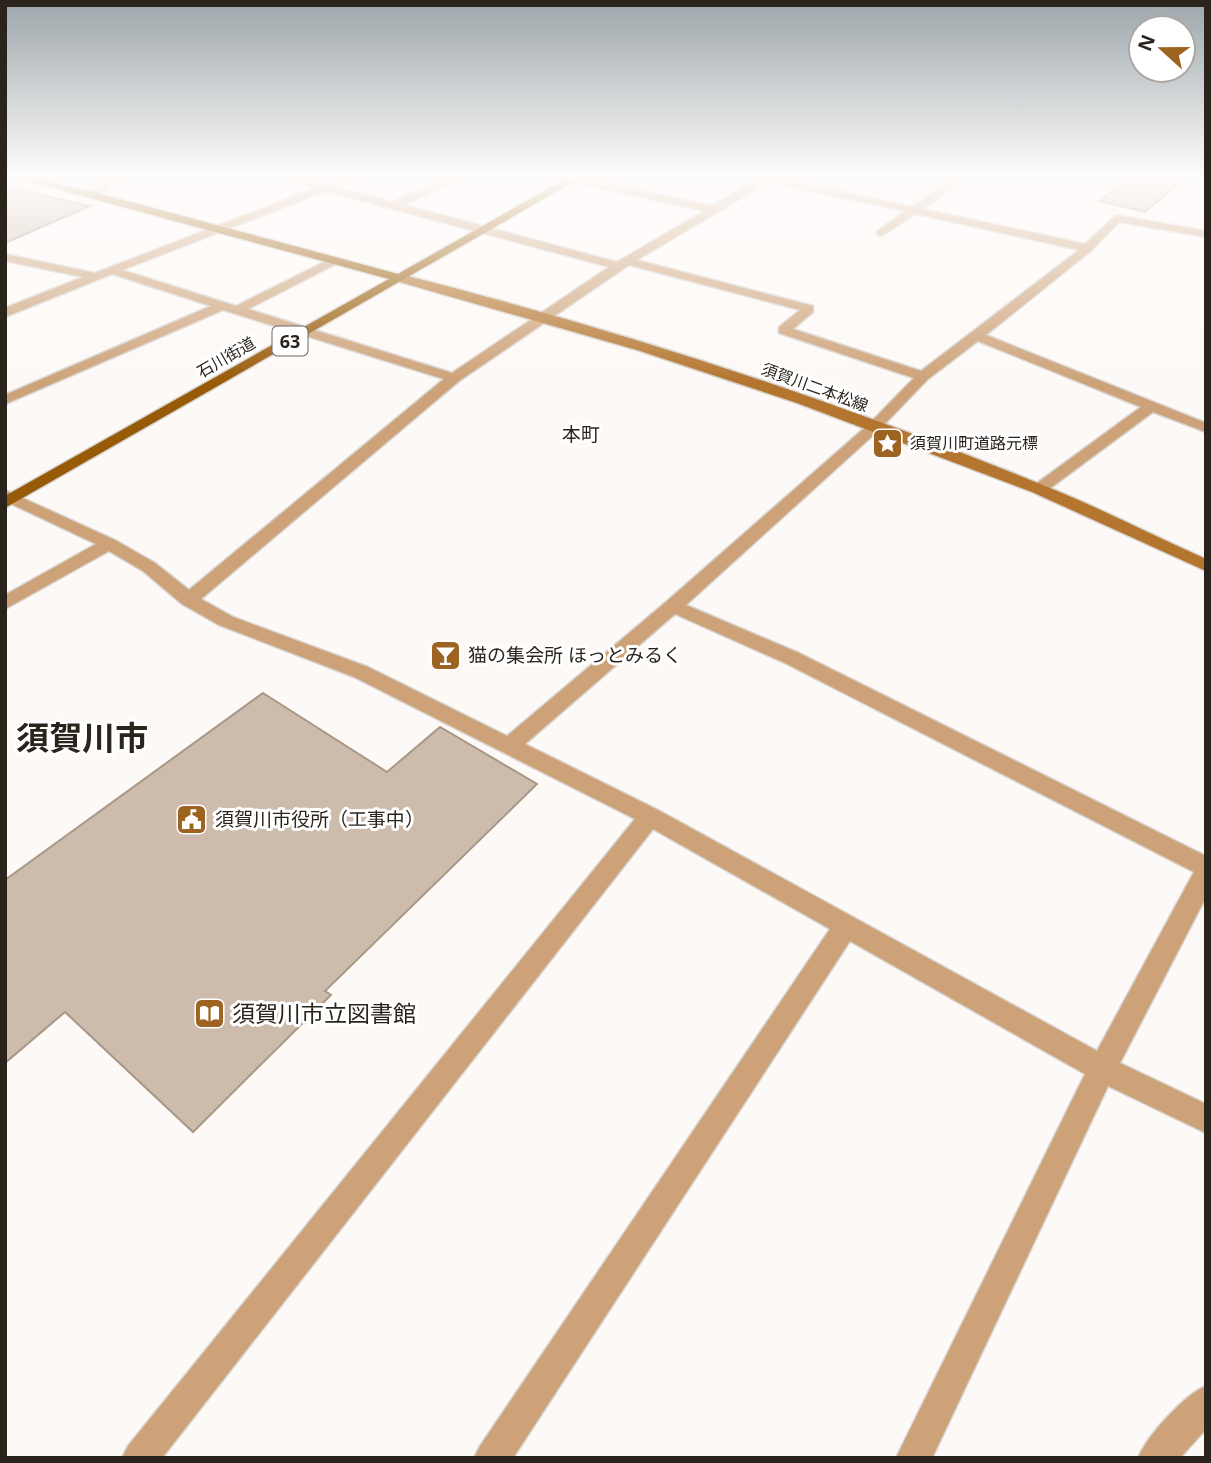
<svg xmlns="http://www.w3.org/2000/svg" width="1211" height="1463" viewBox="0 0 1211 1463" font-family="'Noto Sans','Noto Sans JP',sans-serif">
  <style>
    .building { fill: #cdbbab; stroke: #a89787; stroke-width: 2 }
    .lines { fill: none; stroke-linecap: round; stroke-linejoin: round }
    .street-casing { stroke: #d7d3cf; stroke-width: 3 }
    .secondary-casing { stroke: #d7d3cf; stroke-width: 3 }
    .primary-casing { stroke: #d7d3cf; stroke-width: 3 }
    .street { fill: #cda278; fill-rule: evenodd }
    .secondary { fill: #b4752f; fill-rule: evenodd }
    .primary { fill: #975a06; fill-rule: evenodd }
    .labels { text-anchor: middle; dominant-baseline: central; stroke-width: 6; stroke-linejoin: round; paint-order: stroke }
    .far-street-label { font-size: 16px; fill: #2a241d; stroke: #fff }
    .far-poi-label { font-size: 16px; fill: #2a241d; stroke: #fff; text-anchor: start }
    .shield { fill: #fff; stroke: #6a6661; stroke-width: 2 }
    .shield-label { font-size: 18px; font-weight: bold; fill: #2a241d }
    .far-quarter-label { font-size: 19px; fill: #2a241d; stroke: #fff }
    .poi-label { font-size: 19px; fill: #2a241d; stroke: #fff; text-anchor: start }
    .near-poi-label { font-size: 23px; fill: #2a241d; stroke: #fff; text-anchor: start }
    .town-label { font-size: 33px; font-weight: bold; fill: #2a241d; stroke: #fff }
  </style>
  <rect width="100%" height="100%" fill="#fdf9f6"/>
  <g class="building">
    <polygon points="1129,178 1186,178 1145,212 1099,201"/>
    <polygon points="5,187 90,206 5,243"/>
    <polygon points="263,693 387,772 440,727 537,784 325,991 331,995 193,1132 65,1012 5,1063 5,880"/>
  </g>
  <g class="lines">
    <defs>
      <g id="street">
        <polygon points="114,178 128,178 94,196 85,194"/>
        <path d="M284,178C298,178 310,184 324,184C331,184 345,178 357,178L336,187L392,202L449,178H464L404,205L617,262L704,211L573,182L568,178H585L712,206L759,178H782L912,207L954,178H966L923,209L1085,244L1116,215L1206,231V237L1119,222L1092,250L986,335L1206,423V432L1153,412L1045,492H1033L1031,489L1033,486L1141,407L978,341L928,379L879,430L686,605L799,653L1206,856V897L1120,1063L1206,1104V1133L1108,1086L932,1458H896L1085,1074L850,941L513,1458H474L480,1446L830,929L653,829L162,1458H122L128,1446L635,819L354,677L219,625L182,604L143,571L109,551L5,609V595L96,544L5,501V490L115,540L155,563L189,590L444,379L223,310L5,404V395L211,306L112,274L5,317V308L83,277L5,261V254L95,273L315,188ZM768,182L905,211L877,231V235L881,236L916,214L1079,250L921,371L793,329L813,312V306L637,260ZM326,191L609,267L452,373L248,309L340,262V258H332L236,306L122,270ZM629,265L800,310L779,327V333L914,378L869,424L666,602L507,736L368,667L233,617L201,599L459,381ZM675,614L785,663L1194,872L1097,1051L658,810L525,744Z"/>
        <path d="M1206,1386V1429L1180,1458H1138C1147,1436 1184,1395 1206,1386Z"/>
      </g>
      <g id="secondary">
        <polygon points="1206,178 1206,182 1201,179 1201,178"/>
        <path d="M400,274C625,331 848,404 1062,493C1110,513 1158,538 1206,559V571L1032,492L797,403L637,350L396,281L394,278Z"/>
      </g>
      <polygon id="primary" points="16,178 36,178 94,192 398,274 567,178 580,178 5,508 5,496 389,279"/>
    </defs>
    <use href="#street" class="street-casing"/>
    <use href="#secondary" class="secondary-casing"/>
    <use href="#primary" class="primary-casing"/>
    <use href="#street" class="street"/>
    <use href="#secondary" class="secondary"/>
    <use href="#primary" class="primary"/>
  </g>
  <linearGradient id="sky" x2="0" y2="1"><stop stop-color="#9da6ab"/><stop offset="0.46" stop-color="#fefcfb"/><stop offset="1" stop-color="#fefcfb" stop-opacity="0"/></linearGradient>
  <rect width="1211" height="383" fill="url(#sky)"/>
  <defs>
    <symbol id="sight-square" viewBox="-11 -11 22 22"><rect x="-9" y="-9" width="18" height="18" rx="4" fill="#9c6321" stroke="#fff"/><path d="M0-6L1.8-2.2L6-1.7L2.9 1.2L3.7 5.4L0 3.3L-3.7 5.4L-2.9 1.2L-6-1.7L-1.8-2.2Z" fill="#fff"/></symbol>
    <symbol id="bar-square" viewBox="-11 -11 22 22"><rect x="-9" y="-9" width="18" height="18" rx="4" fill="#9c6321" stroke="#fff"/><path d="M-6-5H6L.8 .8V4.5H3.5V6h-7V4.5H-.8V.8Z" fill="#fff"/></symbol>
    <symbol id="civic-square" viewBox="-11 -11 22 22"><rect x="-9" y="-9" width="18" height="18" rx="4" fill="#9c6321" stroke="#fff"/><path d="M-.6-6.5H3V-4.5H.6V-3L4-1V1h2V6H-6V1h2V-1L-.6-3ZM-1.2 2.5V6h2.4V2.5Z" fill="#fff"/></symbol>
    <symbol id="library-square" viewBox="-11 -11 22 22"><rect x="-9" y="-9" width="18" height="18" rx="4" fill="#9c6321" stroke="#fff"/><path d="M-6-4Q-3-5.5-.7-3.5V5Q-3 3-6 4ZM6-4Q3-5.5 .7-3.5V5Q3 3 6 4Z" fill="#fff"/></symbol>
  </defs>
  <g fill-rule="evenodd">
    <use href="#sight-square" x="870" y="426" width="35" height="35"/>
    <use href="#bar-square" x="428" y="638" width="35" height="35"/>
    <use href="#civic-square" x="174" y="802" width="35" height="35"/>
    <use href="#library-square" x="192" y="996" width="35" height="35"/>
  </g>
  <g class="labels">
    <g class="far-street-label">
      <text transform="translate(226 357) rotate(-30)">石川街道</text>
      <text transform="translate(815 387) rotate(20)">須賀川二本松線</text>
    </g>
    <g class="far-poi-label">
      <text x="910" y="443">須賀川町道路元標</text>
    </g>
    <rect class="shield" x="272.5" y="326.5" width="35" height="29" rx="5"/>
    <g class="shield-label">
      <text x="290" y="341">63</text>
    </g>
    <g class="far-quarter-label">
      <text x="581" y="434">本町</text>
    </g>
    <g class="poi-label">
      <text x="468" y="655">猫の集会所 ほっとみるく</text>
      <text x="215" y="819">須賀川市役所（工事中）</text>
    </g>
    <g class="near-poi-label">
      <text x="232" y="1013">須賀川市立図書館</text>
    </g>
    <g class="town-label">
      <text x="82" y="737">須賀川市</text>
    </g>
  </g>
  <rect width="1211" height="1463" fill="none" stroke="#2a241d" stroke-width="14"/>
  <g transform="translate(1162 49) rotate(291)"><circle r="33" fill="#ffffff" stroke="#aaa7a5" stroke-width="2"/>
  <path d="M0-5L12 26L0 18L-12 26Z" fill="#9c6321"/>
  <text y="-10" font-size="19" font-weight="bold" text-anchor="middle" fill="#2a241d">N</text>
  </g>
</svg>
